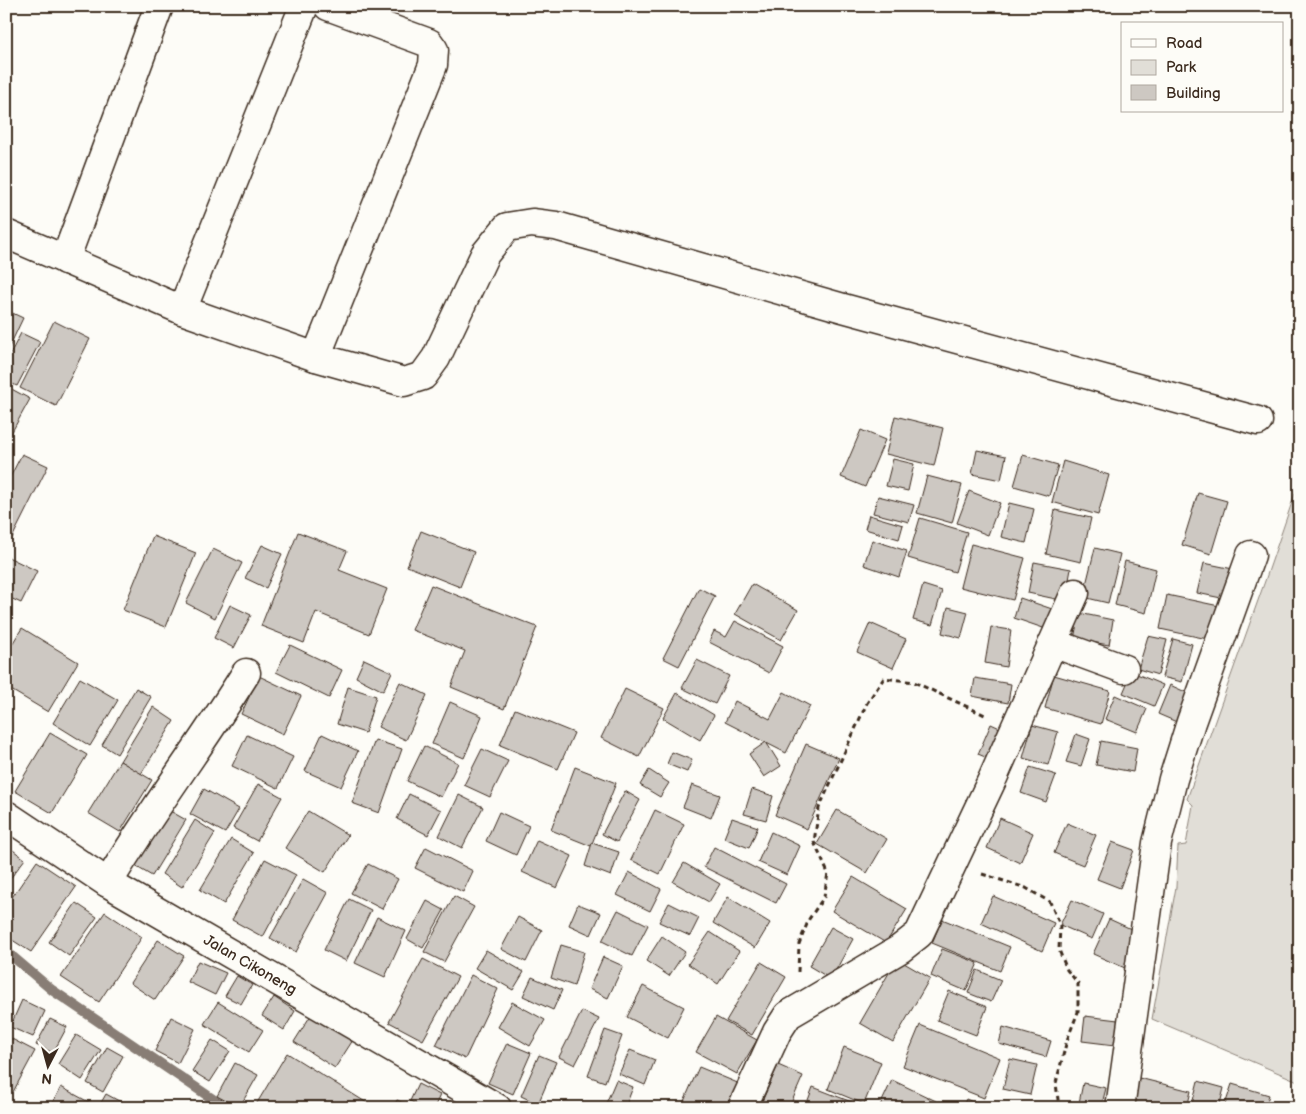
<svg xmlns="http://www.w3.org/2000/svg" width="1306" height="1114" viewBox="0 0 1306 1114" font-family="'Balsamiq Sans',sans-serif">
  <style>
    .green { fill: #e1ded7; stroke: #8e847a }
    .lines { fill: none; stroke-linecap: round; stroke-linejoin: round }
    .stream { stroke: #887d74; stroke-width: 10 }
    .building { fill: #cdc8c2; stroke: #3b2a1e }
    .street-casing { stroke: #3b2a1e; stroke-width: 31 }
    .secondary-casing { stroke: #3b2a1e; stroke-width: 31 }
    .path { stroke: #3b2a1e; stroke-width: 3; stroke-dasharray: 5 4; stroke-linecap: butt }
    .street { stroke: #fdfcf7; stroke-width: 28 }
    .secondary { stroke: #fdfcf7; stroke-width: 28 }
    .labels { text-anchor: middle; dominant-baseline: central; stroke-width: 5; stroke-linejoin: round; paint-order: stroke }
    .street-label { font-size: 15px; fill: #3b2a1e; stroke: #fdfcf7 }
  </style>
  <rect width="100%" height="100%" fill="#fdfcf7"/>
  <filter id="ink" filterUnits="userSpaceOnUse"><feTurbulence type="fractalNoise" baseFrequency=".02" numOctaves="2"/><feDisplacementMap in="SourceGraphic" scale="10" xChannelSelector="R" yChannelSelector="G"/><feConvolveMatrix kernelMatrix="1 2 1 2 8 2 1 2 1" color-interpolation-filters="sRGB"/></filter>
  <g filter="url(#ink)">
    <polygon class="green" points="1300,479 1300,1082 1152,1019 1176,887 1178,846 1186,845 1193,805 1187,799 1265,581"/>
    <g class="lines">
      <polyline class="stream" points="6,951 52,990 226,1108"/>
    </g>
    <g class="building">
      <polygon points="6,310 23,318 6,354"/>
      <polygon points="54,321 90,339 56,406 20,388"/>
      <polygon points="21,333 40,342 17,386 6,381 6,362"/>
      <polygon points="6,386 30,399 8,439 6,438"/>
      <polygon points="895,416 943,428 934,466 886,454"/>
      <polygon points="861,430 885,440 865,487 841,477"/>
      <polygon points="977,450 1006,456 1001,480 972,474"/>
      <polygon points="22,454 48,466 9,544 6,543 6,485"/>
      <polygon points="1023,455 1058,465 1049,496 1014,486"/>
      <polygon points="893,459 914,464 908,491 886,486"/>
      <polygon points="1063,461 1109,475 1098,515 1052,502"/>
      <polygon points="927,476 962,485 952,523 917,513"/>
      <polygon points="969,491 1000,503 988,535 957,523"/>
      <polygon points="1198,493 1227,501 1211,554 1182,545"/>
      <polygon points="878,496 914,505 909,522 873,513"/>
      <polygon points="1009,503 1034,509 1026,543 1001,537"/>
      <polygon points="1055,510 1091,518 1081,562 1046,554"/>
      <polygon points="869,515 903,525 899,539 865,529"/>
      <polygon points="920,518 967,532 955,572 908,558"/>
      <polygon points="421,531 474,552 460,587 407,566"/>
      <polygon points="298,532 347,551 339,570 387,589 369,634 316,612 304,643 261,626"/>
      <polygon points="153,536 196,553 166,627 123,610"/>
      <polygon points="872,540 907,551 899,577 864,565"/>
      <polygon points="971,544 1025,558 1013,600 960,587"/>
      <polygon points="262,545 282,554 266,588 245,578"/>
      <polygon points="1095,548 1120,554 1108,603 1083,597"/>
      <polygon points="213,549 242,563 215,618 186,603"/>
      <polygon points="6,556 37,571 21,603 6,596"/>
      <polygon points="1125,561 1156,569 1146,613 1115,605"/>
      <polygon points="1034,562 1071,569 1065,601 1028,593"/>
      <polygon points="1204,563 1233,569 1226,599 1197,593"/>
      <polygon points="752,584 798,610 781,640 735,614"/>
      <polygon points="431,585 537,627 504,709 451,687 465,651 412,630"/>
      <polygon points="923,585 942,591 932,625 913,620"/>
      <polygon points="699,588 715,596 679,666 663,658"/>
      <polygon points="1167,595 1224,607 1217,641 1160,629"/>
      <polygon points="1020,598 1055,610 1049,630 1014,618"/>
      <polygon points="230,605 251,615 234,648 214,638"/>
      <polygon points="948,607 968,612 961,638 942,633"/>
      <polygon points="1079,613 1113,620 1109,645 1074,639"/>
      <polygon points="735,621 783,646 769,673 709,642 714,631 726,637"/>
      <polygon points="870,623 906,639 893,668 857,652"/>
      <polygon points="991,627 1011,630 1006,667 985,663"/>
      <polygon points="22,628 78,662 48,712 6,687 6,654"/>
      <polygon points="1148,636 1167,640 1158,675 1138,669"/>
      <polygon points="1173,639 1192,644 1182,682 1162,677"/>
      <polygon points="290,645 342,670 329,698 276,672"/>
      <polygon points="364,659 392,672 383,691 356,677"/>
      <polygon points="697,660 729,676 715,704 682,688"/>
      <polygon points="1132,672 1163,685 1154,706 1123,693"/>
      <polygon points="1054,675 1110,691 1101,724 1045,708"/>
      <polygon points="259,676 301,696 283,734 241,714"/>
      <polygon points="80,678 118,700 90,746 53,723"/>
      <polygon points="975,678 1011,684 1008,703 972,696"/>
      <polygon points="400,682 427,695 406,740 378,727"/>
      <polygon points="1170,685 1192,695 1179,723 1158,714"/>
      <polygon points="348,687 376,696 365,733 337,724"/>
      <polygon points="136,688 151,697 117,754 102,745"/>
      <polygon points="625,689 664,708 639,757 601,738"/>
      <polygon points="784,692 810,706 786,753 725,722 735,701 770,719"/>
      <polygon points="677,693 714,715 700,740 663,718"/>
      <polygon points="1115,695 1147,709 1137,732 1105,719"/>
      <polygon points="450,702 482,716 464,758 432,744"/>
      <polygon points="153,707 174,721 141,774 120,761"/>
      <polygon points="515,709 574,733 558,769 500,745"/>
      <polygon points="991,724 1009,732 997,762 978,754"/>
      <polygon points="1032,725 1058,732 1048,765 1023,758"/>
      <polygon points="50,733 87,755 52,813 15,791"/>
      <polygon points="322,734 358,751 341,787 305,771"/>
      <polygon points="1076,734 1090,739 1081,766 1066,762"/>
      <polygon points="247,735 293,757 278,788 232,766"/>
      <polygon points="375,740 402,749 379,813 352,803"/>
      <polygon points="1101,741 1137,748 1133,772 1096,765"/>
      <polygon points="766,742 781,766 764,777 749,754"/>
      <polygon points="806,744 839,758 807,829 775,815"/>
      <polygon points="424,746 458,763 441,797 407,781"/>
      <polygon points="482,749 508,761 490,797 464,785"/>
      <polygon points="672,752 692,760 687,772 667,764"/>
      <polygon points="120,761 152,780 120,832 88,813"/>
      <polygon points="575,767 616,783 591,846 551,830"/>
      <polygon points="1030,767 1056,775 1046,802 1021,793"/>
      <polygon points="649,770 669,783 660,797 640,785"/>
      <polygon points="258,784 282,797 257,841 233,828"/>
      <polygon points="692,785 720,795 711,818 683,807"/>
      <polygon points="204,789 239,809 225,833 190,814"/>
      <polygon points="752,789 773,796 766,820 744,814"/>
      <polygon points="625,791 640,800 617,842 602,834"/>
      <polygon points="409,794 441,810 428,835 397,819"/>
      <polygon points="459,795 483,807 462,848 439,836"/>
      <polygon points="163,807 186,820 152,876 130,863"/>
      <polygon points="655,810 684,824 660,874 631,860"/>
      <polygon points="837,810 887,839 867,873 817,844"/>
      <polygon points="308,811 348,835 325,872 285,848"/>
      <polygon points="499,812 529,826 516,855 486,841"/>
      <polygon points="732,818 758,827 749,848 724,838"/>
      <polygon points="1000,818 1033,833 1020,863 987,848"/>
      <polygon points="195,820 215,833 182,887 162,874"/>
      <polygon points="1067,823 1096,835 1083,865 1054,853"/>
      <polygon points="771,832 800,846 787,875 758,862"/>
      <polygon points="231,839 254,853 224,904 200,890"/>
      <polygon points="537,840 572,856 557,888 522,872"/>
      <polygon points="1112,842 1134,850 1120,888 1097,879"/>
      <polygon points="592,843 619,852 611,876 585,866"/>
      <polygon points="6,845 25,859 6,884"/>
      <polygon points="426,847 473,871 463,892 415,868"/>
      <polygon points="714,847 786,884 776,903 704,867"/>
      <polygon points="265,859 296,875 263,937 232,920"/>
      <polygon points="37,861 76,887 31,952 6,936 6,906"/>
      <polygon points="684,863 720,884 709,902 673,882"/>
      <polygon points="368,864 398,879 382,909 351,893"/>
      <polygon points="629,872 661,889 650,911 617,895"/>
      <polygon points="853,877 907,909 886,943 832,911"/>
      <polygon points="303,879 328,893 296,952 270,938"/>
      <polygon points="454,896 474,907 444,962 424,952"/>
      <polygon points="993,896 1054,923 1042,951 981,923"/>
      <polygon points="728,897 770,923 755,948 713,923"/>
      <polygon points="349,899 371,910 346,961 324,950"/>
      <polygon points="1072,900 1103,914 1092,939 1060,925"/>
      <polygon points="427,901 444,910 423,948 407,939"/>
      <polygon points="76,903 97,917 69,956 49,942"/>
      <polygon points="669,903 699,918 690,936 659,922"/>
      <polygon points="578,904 601,913 591,935 569,925"/>
      <polygon points="618,910 648,925 632,956 602,941"/>
      <polygon points="105,912 142,937 99,1002 61,977"/>
      <polygon points="377,917 406,931 385,977 355,963"/>
      <polygon points="518,917 542,930 526,962 501,949"/>
      <polygon points="942,919 1010,947 1000,971 932,943"/>
      <polygon points="1109,919 1140,933 1125,968 1093,954"/>
      <polygon points="831,927 853,939 831,979 809,966"/>
      <polygon points="710,932 739,951 718,984 688,964"/>
      <polygon points="662,936 685,952 669,976 646,961"/>
      <polygon points="158,940 184,956 155,1000 130,983"/>
      <polygon points="561,945 584,952 574,986 551,978"/>
      <polygon points="942,949 978,963 966,991 931,976"/>
      <polygon points="486,950 524,972 513,990 475,968"/>
      <polygon points="603,957 623,966 608,998 589,989"/>
      <polygon points="423,959 458,977 423,1040 389,1022"/>
      <polygon points="897,959 930,978 893,1042 860,1023"/>
      <polygon points="198,961 226,973 215,995 188,982"/>
      <polygon points="761,962 786,977 752,1035 726,1021"/>
      <polygon points="977,970 1001,980 991,1002 968,993"/>
      <polygon points="471,975 498,989 465,1059 436,1045"/>
      <polygon points="237,976 252,985 241,1004 225,996"/>
      <polygon points="532,977 562,990 553,1010 523,996"/>
      <polygon points="643,986 684,1007 668,1038 627,1017"/>
      <polygon points="949,991 987,1007 976,1035 937,1020"/>
      <polygon points="274,997 295,1011 284,1030 262,1016"/>
      <polygon points="22,1000 45,1011 33,1037 10,1027"/>
      <polygon points="218,1002 263,1030 249,1052 204,1024"/>
      <polygon points="512,1002 545,1020 530,1046 498,1027"/>
      <polygon points="582,1011 599,1019 575,1065 559,1057"/>
      <polygon points="311,1015 353,1040 335,1068 294,1042"/>
      <polygon points="1085,1016 1118,1020 1115,1045 1082,1041"/>
      <polygon points="171,1017 195,1029 178,1063 155,1051"/>
      <polygon points="716,1017 757,1040 737,1074 696,1052"/>
      <polygon points="50,1019 67,1027 53,1053 36,1045"/>
      <polygon points="920,1025 1000,1058 984,1098 903,1066"/>
      <polygon points="1003,1027 1051,1041 1046,1057 999,1044"/>
      <polygon points="605,1030 622,1036 605,1082 588,1076"/>
      <polygon points="76,1035 101,1050 82,1080 58,1064"/>
      <polygon points="6,1036 35,1051 13,1092 6,1089"/>
      <polygon points="212,1040 230,1051 210,1082 192,1071"/>
      <polygon points="507,1043 531,1053 513,1094 488,1083"/>
      <polygon points="107,1047 123,1056 103,1092 87,1083"/>
      <polygon points="844,1047 881,1062 864,1104 828,1089"/>
      <polygon points="630,1050 655,1060 645,1085 619,1074"/>
      <polygon points="287,1053 375,1108 254,1108"/>
      <polygon points="539,1055 556,1062 538,1104 521,1096"/>
      <polygon points="1010,1059 1037,1065 1030,1095 1003,1089"/>
      <polygon points="235,1063 258,1075 239,1108 217,1096"/>
      <polygon points="778,1065 803,1076 789,1108 764,1108 760,1106"/>
      <polygon points="699,1067 740,1084 730,1108 681,1108"/>
      <polygon points="1135,1077 1191,1091 1187,1108 1127,1108"/>
      <polygon points="616,1080 633,1087 625,1108 604,1108"/>
      <polygon points="892,1080 936,1101 932,1108 879,1108"/>
      <polygon points="1198,1081 1224,1088 1219,1108 1191,1108"/>
      <polygon points="1083,1083 1106,1088 1101,1108 1078,1108"/>
      <polygon points="418,1084 440,1095 434,1108 423,1108 410,1101"/>
      <polygon points="1232,1084 1269,1095 1265,1108 1224,1108"/>
      <polygon points="61,1087 96,1106 95,1108 50,1108"/>
      <polygon points="813,1087 867,1108 805,1108"/>
      <polygon points="106,1094 132,1108 98,1108"/>
      <polygon points="966,1099 986,1108 962,1108"/>
      <polygon points="397,1100 413,1108 393,1108"/>
    </g>
    <g class="lines">
      <defs>
        <g id="street">
          <polyline points="6,234 182,310 316,357 404,382 423,376 436,358 485,254 507,227 532,223 556,226 843,308 1258,421"/>
          <polyline points="65,260 159,6"/>
          <polyline points="182,310 304,6"/>
          <polyline points="316,357 433,65 434,50 429,43 328,6"/>
          <polyline points="1053,643 1124,669"/>
          <path d="M108,883C151,811 202,744 246,673"/>
          <polyline points="742,1108 777,1032 788,1015 900,949 919,934 992,780 1075,593"/>
          <polyline points="1120,1108 1157,843 1173,779 1191,722 1251,555"/>
        </g>
        <polyline id="secondary" points="6,815 108,883 497,1108"/>
      </defs>
      <use href="#street" class="street-casing"/>
      <use href="#secondary" class="secondary-casing"/>
      <g class="path">
        <polyline points="982,874 1026,888 1050,902 1060,925 1059,950 1067,970 1078,983 1078,1012 1067,1040 1056,1083 1059,1108"/>
        <polyline points="798,972 799,944 809,919 824,897 828,873 814,842 819,808 867,703 884,678 914,682 987,716"/>
      </g>
      <use href="#street" class="street"/>
      <use href="#secondary" class="secondary"/>
    </g>
  </g>
  <g class="labels">
    <g class="street-label">
      <text transform="translate(250 965) rotate(30)">Jalan Cikoneng</text>
    </g>
  </g>
  <rect width="1306" height="1114" fill="none" stroke="#fdfcf7" stroke-width="25"/>
  <rect x="12" y="12" width="1281" height="1089" fill="none" stroke="#3b2a1e" stroke-width="2" filter="url(#ink)"/>
  <rect x="1121" y="22" width="162" height="90" fill="#fdfcf7" stroke="#afa8a0"/>
  <rect x="1131" y="39" width="25" height="8" fill="#fdfcf7" stroke="#afa8a0"/>
  <text x="1166" y="48" font-size="15" fill="#3b2a1e">Road</text>
  <rect x="1131" y="60" width="25" height="15" fill="#e1ded7" stroke="#afa8a0"/>
  <text x="1166" y="72" font-size="15" fill="#3b2a1e">Park</text>
  <rect x="1131" y="85" width="25" height="15" fill="#cdc8c2" stroke="#afa8a0"/>
  <text x="1166" y="98" font-size="15" fill="#3b2a1e">Building</text>
  <g transform="translate(48 1066) rotate(186)" stroke="#fdfcf7" stroke-width="4" paint-order="stroke">
  <path d="M0-4L9 19L0 12L-9 19Z" fill="#3b2a1e"/>
  <text y="-8" font-size="14" font-weight="bold" text-anchor="middle" fill="#3b2a1e">N</text>
  </g>
</svg>
